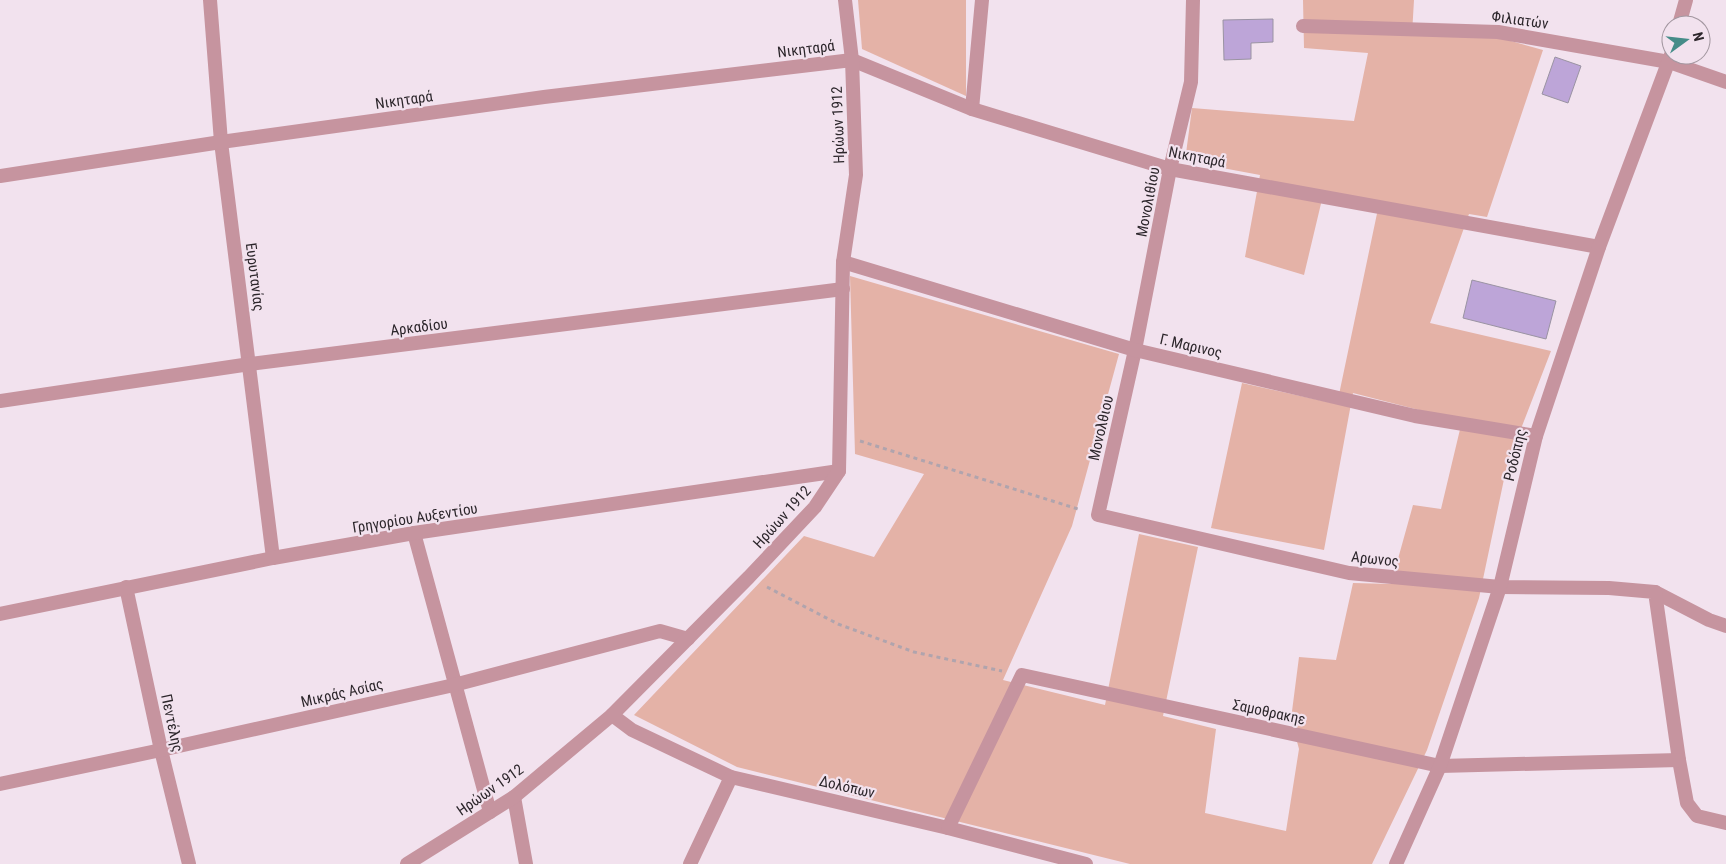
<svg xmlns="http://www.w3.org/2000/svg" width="1726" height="864" viewBox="0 0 1726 864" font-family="'Roboto Condensed',sans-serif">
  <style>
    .green { fill: #e4b2a7 }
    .building { fill: #bda5d8; stroke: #9a93a2 }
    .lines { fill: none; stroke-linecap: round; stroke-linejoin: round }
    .path { stroke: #b0a4ad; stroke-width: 3; stroke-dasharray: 4 4; stroke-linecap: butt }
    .service { stroke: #c6949f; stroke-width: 14 }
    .minor { stroke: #c6949f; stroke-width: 14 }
    .tertiary { stroke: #c6949f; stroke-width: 14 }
    .labels { text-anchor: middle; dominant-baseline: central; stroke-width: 4.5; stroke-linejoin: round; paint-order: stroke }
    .street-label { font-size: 15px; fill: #2c262b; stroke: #f2e2ee }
  </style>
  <rect width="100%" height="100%" fill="#f2e2ee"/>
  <g class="green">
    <polygon points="858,0 966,0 966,96 862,49"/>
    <polygon points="1303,0 1414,0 1412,34 1497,37 1543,50 1487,217 1469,214 1430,323 1551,351 1507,465 1479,598 1427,750 1372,864 1130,864 737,767 634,715 804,536 874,557 924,474 855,454 850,276 1119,354 1072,526 1003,680 1105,705 1139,534 1198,547 1163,716 1216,729 1205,813 1286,831 1299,749 1291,719 1299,657 1336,660 1353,583 1391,584 1413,505 1441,509 1462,421 1353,393 1324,550 1211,528 1242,383 1337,404 1379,204 1324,191 1304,275 1245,257 1260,175 1185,161 1192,108 1354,121 1368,53 1304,48"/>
  </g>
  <g class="building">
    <polygon points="1273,19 1273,42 1251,43 1251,59 1224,60 1223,20"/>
    <polygon points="1555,57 1581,66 1568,103 1542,94"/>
    <polygon points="1472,280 1556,301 1546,339 1463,318"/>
  </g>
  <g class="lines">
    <g class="path">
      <polyline points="860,441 1078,509"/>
      <polyline points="767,587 838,624 914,652 1002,671"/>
    </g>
    <polyline class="service" points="1655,592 1709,620 1726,626"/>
    <g class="minor">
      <polyline points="210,0 221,142 273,558"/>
      <polyline points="1193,0 1191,82 1170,169 1135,350 1098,515 1349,573 1500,587 1609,588 1655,592 1679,760 1687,803 1697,816 1726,823"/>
      <polyline points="1679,25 1686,0"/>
      <polyline points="1303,26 1498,32 1669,62 1726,82"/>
      <polyline points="972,109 982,0"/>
      <polyline points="0,176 221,142 544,97 852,60 972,109 1170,169 1599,247"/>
      <polyline points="843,262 1135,350 1415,416 1536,436"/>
      <polyline points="0,401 250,364 843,289"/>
      <polyline points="414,533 490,812"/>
      <polyline points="126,587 161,750 189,864"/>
      <polyline points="0,614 273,558 414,533 839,471"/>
      <polyline points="612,715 632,730 731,777 948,828 1086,864"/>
      <polyline points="0,784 161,750 454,685 660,631 688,639"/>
      <polyline points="514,797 526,864"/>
      <polyline points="948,828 1022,675 1440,766 1679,760"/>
      <polyline points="690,864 731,777"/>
      <polyline points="1396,864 1440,766 1500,587 1536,436 1599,247 1671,55"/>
    </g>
    <polyline class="tertiary" points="407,864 514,797 612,715 749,577 815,507 839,471 843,262 856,175 852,60 845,0"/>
  </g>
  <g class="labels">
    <g class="street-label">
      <text transform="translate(1520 20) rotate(8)">Φιλιατών</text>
      <text transform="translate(806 49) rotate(-7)">Νικηταρά</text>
      <text transform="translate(404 100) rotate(-8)">Νικηταρά</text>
      <text transform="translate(838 125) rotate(-92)">Ηρώων 1912</text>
      <text transform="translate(1197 157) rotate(11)">Νικηταρά</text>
      <text transform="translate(1148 202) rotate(-79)">Μονολιθίου</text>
      <text transform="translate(255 277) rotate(83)">Ευρυτανίας</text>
      <text transform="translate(419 327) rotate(-7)">Αρκαδίου</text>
      <text transform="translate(1191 346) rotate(13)">Γ. Μαρινος</text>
      <text transform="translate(1101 428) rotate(-77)">Μονολθιου</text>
      <text transform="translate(1515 455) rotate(-76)">Ροδόπης</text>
      <text transform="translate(782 517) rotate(-48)">Ηρώων 1912</text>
      <text transform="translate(415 518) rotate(-9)">Γρηγορίου Αυξεντίου</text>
      <text transform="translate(1375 559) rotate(6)">Αρωνος</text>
      <text transform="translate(342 693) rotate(-13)">Μικράς Ασίας</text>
      <text transform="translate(1269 712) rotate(12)">Σαμοθρακηε</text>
      <text transform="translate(172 723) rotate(78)">Πεντέλης</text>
      <text transform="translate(847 787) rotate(13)">Δολόπων</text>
      <text transform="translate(490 790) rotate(-35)">Ηρώων 1912</text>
    </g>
  </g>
  <g transform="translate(1686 40) rotate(75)"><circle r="24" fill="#f2e2ee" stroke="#a397a0"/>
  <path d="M0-4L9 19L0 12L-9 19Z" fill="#458c88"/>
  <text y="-8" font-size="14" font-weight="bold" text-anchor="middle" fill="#2c262b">N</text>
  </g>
</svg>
